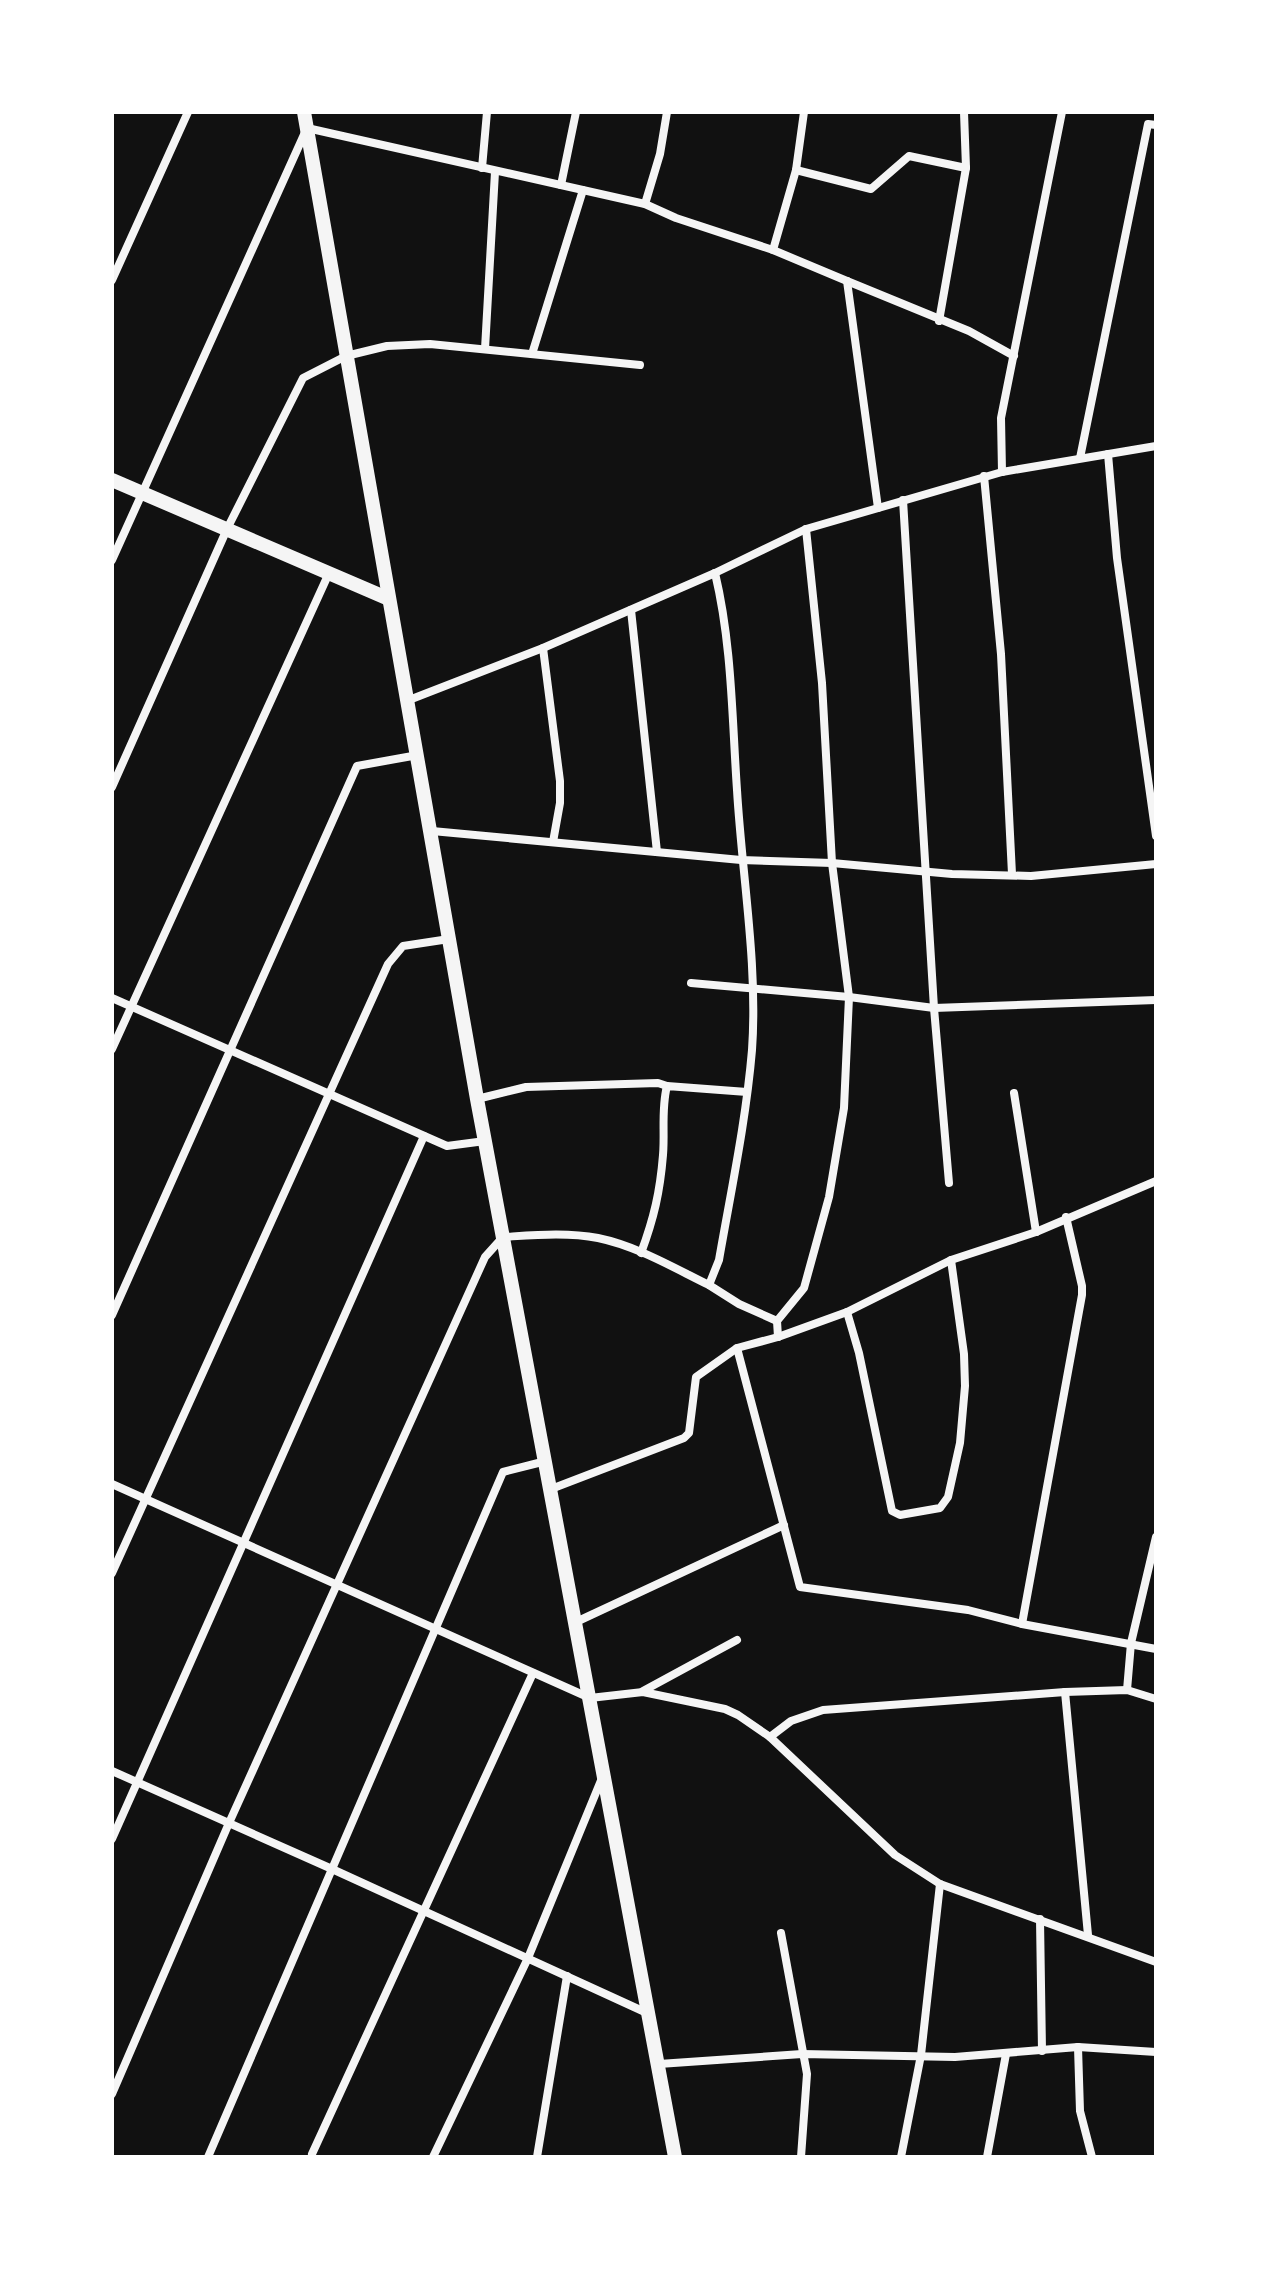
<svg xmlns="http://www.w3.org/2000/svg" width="1268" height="2269" viewBox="0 0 1268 2269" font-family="'Alegreya Sans',sans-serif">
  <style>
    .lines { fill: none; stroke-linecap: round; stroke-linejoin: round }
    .minor { stroke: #f5f5f5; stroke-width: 8 }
    .tertiary { stroke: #f5f5f5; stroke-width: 14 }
  </style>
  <rect width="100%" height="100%" fill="#111"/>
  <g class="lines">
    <g class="minor">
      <polyline points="482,168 487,112"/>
      <polyline points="796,170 871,189 909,156 966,168"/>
      <polyline points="561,185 576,112"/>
      <polyline points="645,204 660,154 667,112"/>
      <polyline points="773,250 796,170 804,112"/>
      <polyline points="112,280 188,112"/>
      <polyline points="847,281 878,508"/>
      <polyline points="939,321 966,168 964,112"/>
      <polyline points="485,349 495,172"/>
      <polyline points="532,354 583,190"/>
      <polyline points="1108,454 1117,558 1156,836"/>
      <polyline points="1080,458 1148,124 1156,125"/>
      <polyline points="1002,472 1001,418 1062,112"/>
      <polyline points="984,476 1001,654 1012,874"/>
      <polyline points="903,500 934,1008 949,1183"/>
      <polyline points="112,560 307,128 645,204 676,218 773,250 847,281 969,331 1014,356"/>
      <path d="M715,573C732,644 732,718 737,790C742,875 758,965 752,1050C746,1121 731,1191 719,1260L709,1285L739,1304L777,1321"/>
      <polyline points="631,610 657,852"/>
      <polyline points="543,648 560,781 560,803 553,842"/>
      <polyline points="409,700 543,648 715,573 806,529 1002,472 1156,446"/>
      <polyline points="112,787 227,529 303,378 346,356 387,346 430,344 640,365"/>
      <polyline points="432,831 741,860 832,863 952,874 1031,876 1156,864"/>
      <polyline points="691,983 849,997 934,1008 1156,1000"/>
      <polyline points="112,998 447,1146 485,1141"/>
      <polyline points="112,1049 329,573"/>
      <polyline points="1014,1093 1036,1232"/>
      <polyline points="477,1099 526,1087 658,1083 667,1086"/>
      <path d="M641,1253C654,1218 660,1192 663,1155C665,1132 661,1109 667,1086L747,1092"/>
      <polyline points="847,1312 859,1353 892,1511 900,1515 940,1508 948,1497 960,1443 965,1386 964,1354 951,1260"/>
      <polyline points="112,1315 357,766 418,755"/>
      <polyline points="778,1337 777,1321 804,1288 829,1197 844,1108 849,997 832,863 822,683 806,529"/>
      <polyline points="737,1348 800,1587 968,1610 1022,1624 1156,1649"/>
      <polyline points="112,1484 590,1698 643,1692 725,1709 738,1715 770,1737 895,1855 940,1884 1156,1962"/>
      <polyline points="551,1489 684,1438 689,1433 696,1377 737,1348 778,1337 847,1312 951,1260 1036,1232 1156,1181"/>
      <polyline points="112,1573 388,964 403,946 449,939"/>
      <polyline points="576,1622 784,1525"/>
      <polyline points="1022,1624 1082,1295 1082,1286 1066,1217"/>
      <polyline points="1127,1690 1131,1643 1156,1537"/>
      <polyline points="643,1691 737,1640"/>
      <polyline points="1065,1692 1088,1935"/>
      <polyline points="770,1737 791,1721 823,1710 1065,1692 1127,1690 1156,1699"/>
      <polyline points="112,1771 332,1869 647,2013"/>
      <polyline points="112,1839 424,1136"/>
      <polyline points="1040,1919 1042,2051"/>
      <polyline points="781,1933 807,2074 801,2157"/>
      <polyline points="1078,2047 1080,2111 1092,2157"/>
      <polyline points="659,2064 802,2054 955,2057 1078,2047 1156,2052"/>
      <path d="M112,2094L229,1823L485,1257L503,1237C535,1235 567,1232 598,1238C637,1246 674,1268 709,1285"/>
      <polyline points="312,2154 533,1673"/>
      <polyline points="208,2157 503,1472 546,1461"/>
      <polyline points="433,2157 528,1958 602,1778"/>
      <polyline points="537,2157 567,1976"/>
      <polyline points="901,2157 921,2055 940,1884"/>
      <polyline points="987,2157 1006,2054"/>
    </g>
    <g class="tertiary">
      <polyline points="304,112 477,1099 675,2157"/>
      <polyline points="112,480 389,599"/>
    </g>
  </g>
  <rect width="1268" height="2269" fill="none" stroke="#ffffff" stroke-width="228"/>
</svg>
